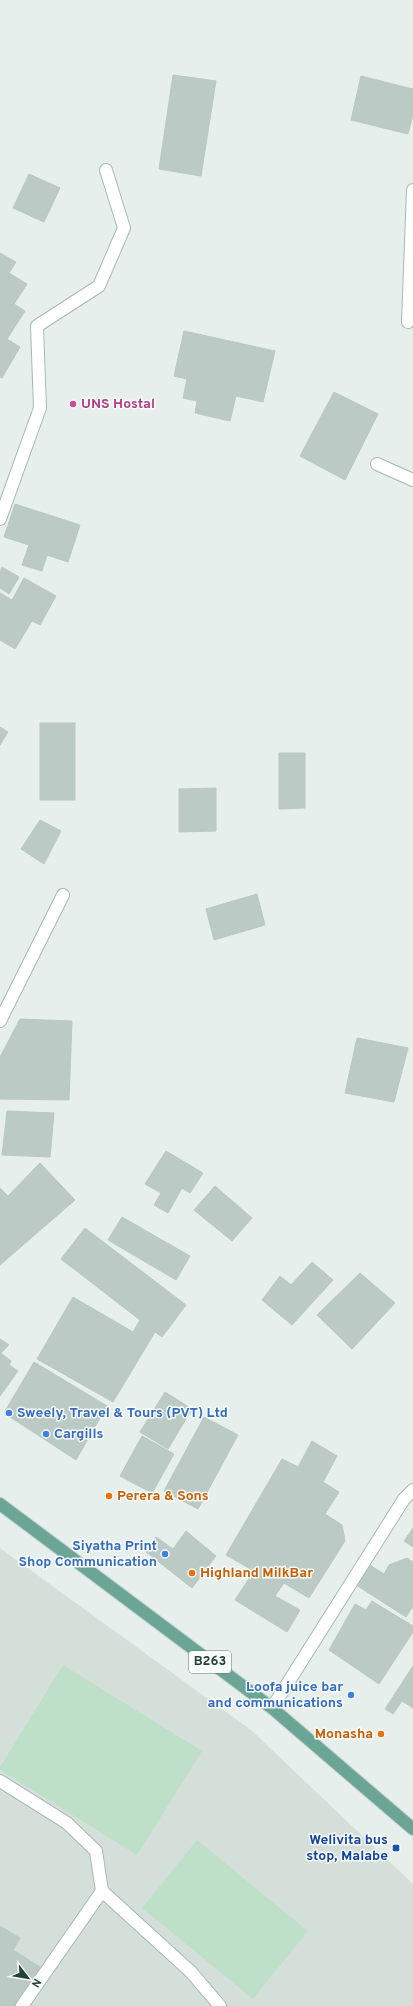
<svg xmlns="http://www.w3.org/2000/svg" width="413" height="2006" viewBox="0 0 413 2006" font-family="Overpass,sans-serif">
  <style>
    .built { fill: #d4dfda }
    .green { fill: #bfe0c8 }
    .building { fill: #bbcac4; stroke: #b8c9c2 }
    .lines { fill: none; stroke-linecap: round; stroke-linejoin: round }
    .minor-casing { stroke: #a8b8b2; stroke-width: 14 }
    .major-casing { stroke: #c2cac8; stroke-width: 14 }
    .minor { stroke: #fff; stroke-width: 12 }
    .major { stroke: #6aa596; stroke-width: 12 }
    .hotel-dot { fill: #d1479c; stroke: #f7fbf9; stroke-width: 1.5 }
    .shop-dot { fill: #3f7fe0; stroke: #f7fbf9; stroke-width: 1.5 }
    .food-dot { fill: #e8710a; stroke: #f7fbf9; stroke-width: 1.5 }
    .transit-dot { fill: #1a4fb4; stroke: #f7fbf9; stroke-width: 1.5 }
    .labels { text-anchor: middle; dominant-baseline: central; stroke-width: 3; stroke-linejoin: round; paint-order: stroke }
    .shield { fill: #f7fbf9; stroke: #637a73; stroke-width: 1 }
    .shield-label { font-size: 13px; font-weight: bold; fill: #24423a }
    .hotel-label { font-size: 14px; font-weight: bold; fill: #b23c85; stroke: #f7fbf9; text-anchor: start }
    .shop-label { font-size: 14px; font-weight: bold; fill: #366cbe; stroke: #f7fbf9; text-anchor: start }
    .food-label { font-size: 14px; font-weight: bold; fill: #c56008; stroke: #f7fbf9; text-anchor: start }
    .transit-label { font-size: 14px; font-weight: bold; fill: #164399; stroke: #f7fbf9; text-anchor: end }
  </style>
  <rect width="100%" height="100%" fill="#e6efeb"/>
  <polygon class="built" points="0,1548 251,1730 413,1884 413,2006 0,2006"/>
  <g class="green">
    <polygon points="63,1665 202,1751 137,1855 0,1770 0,1767"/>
    <polygon points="197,1840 308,1931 253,1999 142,1908"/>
  </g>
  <g class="building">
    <polygon points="173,75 216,81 201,176 159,169"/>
    <polygon points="361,76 413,89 413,114 408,134 351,120"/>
    <polygon points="29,174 60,188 44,222 13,208"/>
    <polygon points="0,253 16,262 9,273 27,284 14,304 25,311 7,339 20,347 2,378 0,377"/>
    <polygon points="184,331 275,351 263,402 236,396 230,421 195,413 197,401 183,398 187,379 174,376"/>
    <polygon points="334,392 378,414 345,480 300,456"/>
    <polygon points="15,504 80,525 68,562 47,555 42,571 22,565 29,545 4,537"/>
    <polygon points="2,567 19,577 9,594 0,588 0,572"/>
    <polygon points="24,578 56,596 40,625 32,621 15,649 0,640 0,593 12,600"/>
    <rect x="40" y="723" width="35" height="77"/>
    <polygon points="0,727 8,732 0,745"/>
    <polygon points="279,753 305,753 305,808 279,809"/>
    <polygon points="216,788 216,831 179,832 179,789"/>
    <polygon points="40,820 61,831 44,864 21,849"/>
    <polygon points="257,894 265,925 214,940 206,909"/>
    <polygon points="20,1019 72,1021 69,1100 0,1099 0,1057"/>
    <polygon points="357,1038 408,1048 394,1102 345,1093"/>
    <polygon points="7,1111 54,1113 50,1157 2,1155"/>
    <polygon points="166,1151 203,1173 190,1193 182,1188 168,1213 154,1205 161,1193 145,1184"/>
    <polygon points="40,1163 75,1200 0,1265 0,1188 8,1196"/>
    <polygon points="215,1186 252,1218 232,1241 194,1210"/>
    <polygon points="122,1217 190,1256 176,1280 108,1240"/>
    <polygon points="85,1228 186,1305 162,1337 155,1332 113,1402 37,1359 73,1297 133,1332 140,1320 61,1259"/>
    <polygon points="312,1262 333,1280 292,1325 262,1300 280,1276 291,1285"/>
    <polygon points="360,1273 395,1303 352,1349 317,1315"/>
    <polygon points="0,1339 9,1345 1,1353 11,1361 9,1365 18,1371 0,1396"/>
    <polygon points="34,1362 107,1406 76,1460 4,1413"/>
    <polygon points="165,1392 192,1409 168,1449 140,1432"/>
    <polygon points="204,1417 238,1435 198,1509 164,1491"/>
    <polygon points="142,1436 174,1454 152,1493 120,1476"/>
    <polygon points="312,1441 337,1456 323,1482 339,1492 325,1514 342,1525 345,1541 309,1598 284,1583 275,1596 300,1610 287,1632 235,1600 254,1571 226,1555 282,1459 298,1467"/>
    <polygon points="413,1528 413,1547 404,1541"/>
    <polygon points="186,1531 216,1556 192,1588 145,1551 156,1537 173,1549"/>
    <polygon points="407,1558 413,1562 413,1606 406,1617 353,1583 365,1562 384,1574 389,1565"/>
    <polygon points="372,1601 413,1626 413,1632 379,1684 329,1650 355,1604 366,1610"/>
    <polygon points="413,1666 413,1708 402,1701 393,1714 385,1709"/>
    <polygon points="0,1926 20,1938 13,1950 40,1967 15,2006 0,2006"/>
  </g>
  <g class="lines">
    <defs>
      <g id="minor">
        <polyline points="408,322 413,190"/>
        <polyline points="377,464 413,480"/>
        <polyline points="0,519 40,408 37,326 99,286 124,228 106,170"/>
        <polyline points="0,1021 63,895"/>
        <polyline points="272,1708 404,1499 413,1490"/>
        <polyline points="0,1781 67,1823 96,1851 102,1891 22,2006"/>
        <polyline points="102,1891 191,1972 220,2006"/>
      </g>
      <polyline id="major" points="0,1504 272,1708 413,1829"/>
    </defs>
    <use href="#minor" class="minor-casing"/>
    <use href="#major" class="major-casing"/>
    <use href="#minor" class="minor"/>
    <use href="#major" class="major"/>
  </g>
  <circle class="hotel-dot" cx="73" cy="404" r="4"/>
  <g class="shop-dot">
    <circle cx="9" cy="1413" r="4"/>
    <circle cx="46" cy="1434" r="4"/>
    <circle cx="165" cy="1554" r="4"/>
    <circle cx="351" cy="1695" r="4"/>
  </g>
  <g class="food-dot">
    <circle cx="109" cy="1496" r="4"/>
    <circle cx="192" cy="1573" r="4"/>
    <circle cx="381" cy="1734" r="4"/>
  </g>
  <rect class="transit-dot" x="392" y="1844" width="8" height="8" rx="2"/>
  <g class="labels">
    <rect class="shield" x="189" y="1651" width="42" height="22" rx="3"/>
    <g class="shield-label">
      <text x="210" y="1662">B263</text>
    </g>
    <g class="hotel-label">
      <text x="81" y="404">UNS Hostal</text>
    </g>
    <g class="shop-label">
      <text x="17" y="1413">Sweely, Travel &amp; Tours (PVT) Ltd</text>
      <text x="54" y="1434">Cargills</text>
      <text x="157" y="1546" text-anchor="end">Siyatha Print<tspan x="157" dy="16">Shop Communication</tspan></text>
      <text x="343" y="1687" text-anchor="end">Loofa juice bar<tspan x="343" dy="16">and communications</tspan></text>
    </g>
    <g class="food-label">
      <text x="117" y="1496">Perera &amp; Sons</text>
      <text x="200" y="1573">Highland MilkBar</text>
      <text x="373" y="1734" text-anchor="end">Monasha</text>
    </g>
    <g class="transit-label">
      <text x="388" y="1840">Welivita bus<tspan x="388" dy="16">stop, Malabe</tspan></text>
    </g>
  </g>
  <g transform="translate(28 1978) rotate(121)" stroke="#f7fbf9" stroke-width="3" paint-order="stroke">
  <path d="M0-3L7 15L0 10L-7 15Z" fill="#24423a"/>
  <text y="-6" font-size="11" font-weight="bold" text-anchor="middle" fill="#24423a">N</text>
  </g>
</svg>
